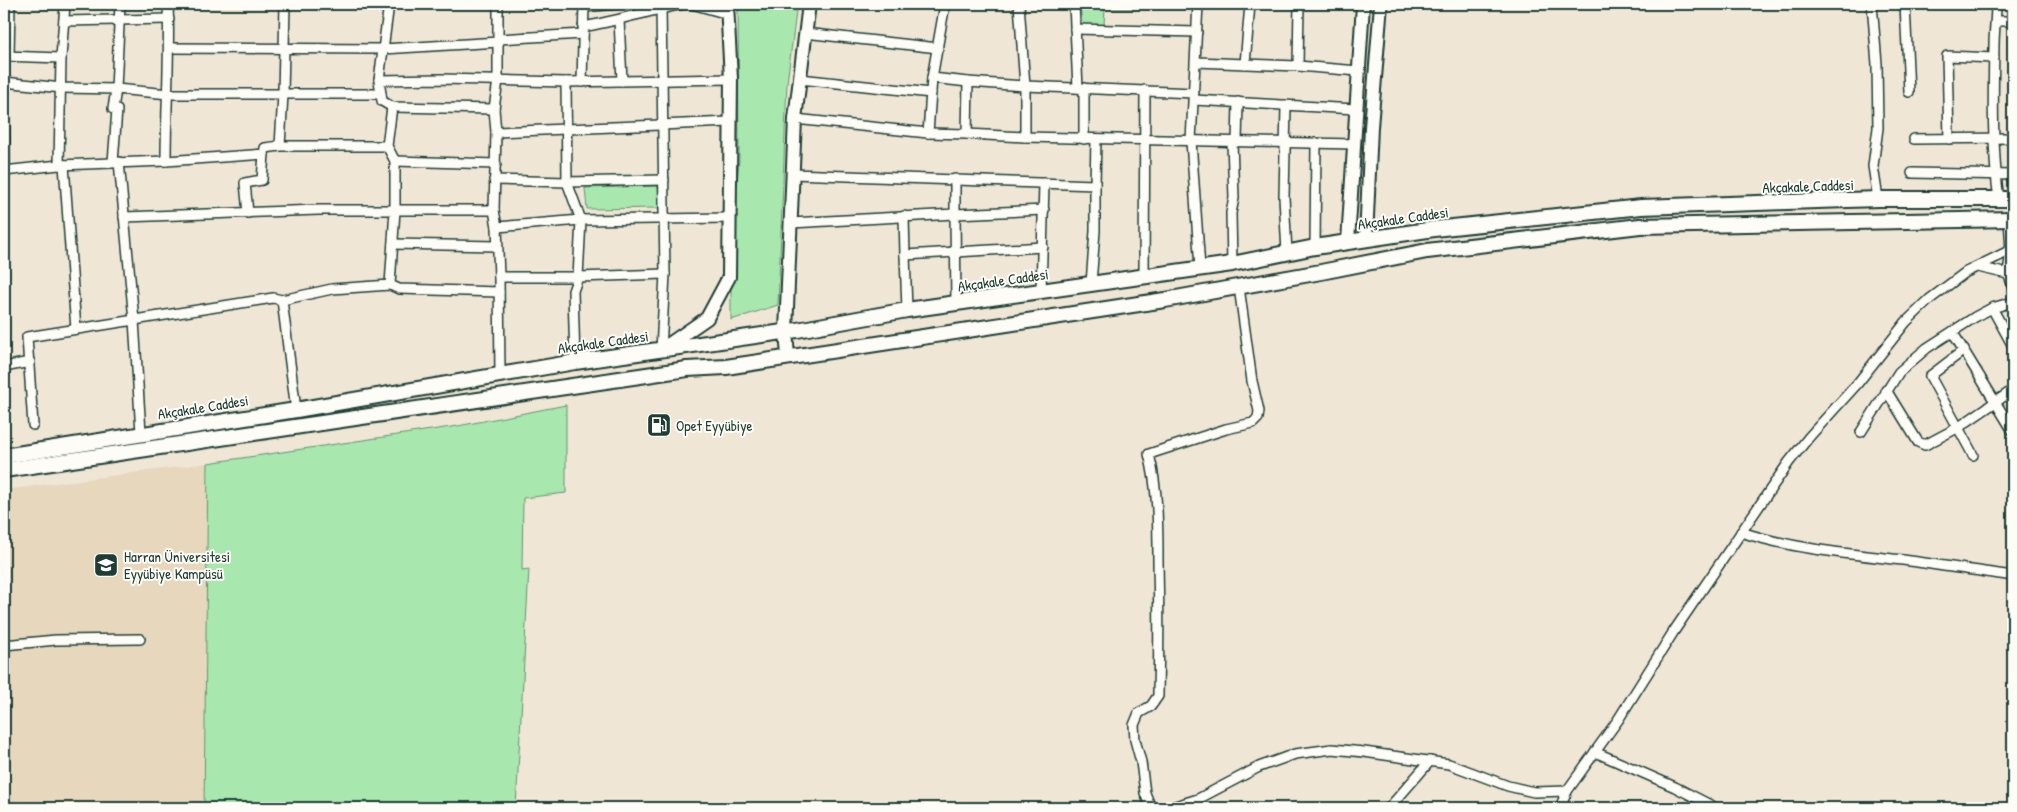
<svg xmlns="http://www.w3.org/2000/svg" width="2017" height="812" viewBox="0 0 2017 812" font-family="'Patrick Hand',sans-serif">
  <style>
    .built { fill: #e7d7bd }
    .green { fill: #a8e7ae; stroke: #649271 }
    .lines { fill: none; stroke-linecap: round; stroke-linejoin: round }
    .street-casing { stroke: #1f3d34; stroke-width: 12 }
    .secondary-casing { stroke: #1f3d34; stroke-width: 16 }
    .primary-casing { stroke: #1f3d34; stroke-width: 18 }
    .street { stroke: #fdfcf7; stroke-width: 9 }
    .secondary { stroke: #fdfcf7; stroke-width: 12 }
    .primary { stroke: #fdfcf7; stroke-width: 14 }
    .labels { text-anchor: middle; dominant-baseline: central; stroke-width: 4; stroke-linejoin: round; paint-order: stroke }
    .street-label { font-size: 15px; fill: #1f3d34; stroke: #fdfcf7 }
    .poi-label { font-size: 15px; fill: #1f3d34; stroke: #fdfcf7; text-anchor: start }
  </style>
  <rect width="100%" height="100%" fill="#f0e6d5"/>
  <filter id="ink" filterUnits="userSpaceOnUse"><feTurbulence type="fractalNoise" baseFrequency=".02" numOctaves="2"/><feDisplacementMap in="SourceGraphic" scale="10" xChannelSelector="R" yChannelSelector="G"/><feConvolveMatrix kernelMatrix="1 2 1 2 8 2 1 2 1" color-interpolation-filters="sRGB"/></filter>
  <g filter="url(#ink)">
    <polygon class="built" points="208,463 204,808 4,808 4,490"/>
    <g class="green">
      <polygon points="738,4 797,4 787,83 778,305 731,320 731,254 739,160"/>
      <polygon points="1080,4 1139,4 1139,8 1105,8 1104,25 1082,25"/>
      <polygon points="658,186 660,208 587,209 585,188"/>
      <polygon points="566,405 566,493 523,498 522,570 529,569 516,808 204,808 208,463 458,426"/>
    </g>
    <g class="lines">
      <defs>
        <g id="street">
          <polyline points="498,4 498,80 494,109 496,132 494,210 497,227 499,277 500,375"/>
          <polyline points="692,4 728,14"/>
          <polyline points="1019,4 1025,86 1194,93"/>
          <polyline points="1074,4 1078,88"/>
          <polyline points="1198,4 1191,141 1200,268"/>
          <polyline points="1872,4 1877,64 1878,128 1873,166 1878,199"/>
          <polyline points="1905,4 1909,92"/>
          <path d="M1996,4C1996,18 1994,32 1994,46C1993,97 1992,149 1999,200"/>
          <polyline points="584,7 617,4"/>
          <polyline points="619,20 622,81"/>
          <polyline points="64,21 169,19"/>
          <polyline points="1996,21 2013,21"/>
          <path d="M583,27C617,21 650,10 684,4"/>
          <polyline points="1075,29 1197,32"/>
          <polyline points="805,33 938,48"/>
          <polyline points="499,39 583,34"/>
          <polyline points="169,48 383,49 499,42"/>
          <polyline points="4,56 61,58"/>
          <polyline points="9,56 10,4"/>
          <polyline points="1196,62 1298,66 1359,71"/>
          <polyline points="1245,64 1250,4"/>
          <polyline points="1298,66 1299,4"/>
          <polyline points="932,78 968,82"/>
          <polyline points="800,79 931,93"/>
          <polyline points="379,80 441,79 566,82 731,79"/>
          <polyline points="4,82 62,88 116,89 120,4"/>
          <polyline points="566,82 567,182 581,220 578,277 573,291 575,362"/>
          <polyline points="582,82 584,4"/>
          <polyline points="1084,88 1084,139"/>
          <polyline points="4,98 5,171"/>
          <polyline points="1194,100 1356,109"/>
          <polyline points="1286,105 1284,197 1287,253"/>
          <polyline points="392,107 494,109"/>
          <polyline points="795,119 928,133 932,78 945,4"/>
          <polyline points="496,132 730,122"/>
          <polyline points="928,133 967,134 968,82 1025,86 1025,137"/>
          <polyline points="967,134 1025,137 1354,144"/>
          <polyline points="1914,139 2013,138"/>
          <polyline points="1949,139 1947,56 1994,58"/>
          <polyline points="1232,142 1234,198 1231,213 1232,264"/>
          <polyline points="1237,142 1238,102"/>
          <polyline points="280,146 283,94 285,4"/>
          <path d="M166,161C166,109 170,56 168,4"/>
          <polyline points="395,161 496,164"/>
          <polyline points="113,162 117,110 113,109 116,89 169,94 381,94"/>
          <polyline points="119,162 134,320 141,433"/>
          <polyline points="59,165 61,58 65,4"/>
          <polyline points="64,165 76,329"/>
          <polyline points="4,171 59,165 166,161 264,154 265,148 280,146 387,146"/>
          <polyline points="1912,173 2013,175"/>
          <polyline points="793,174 1095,185 1096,139"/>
          <polyline points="494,180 567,182 664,180"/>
          <polyline points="248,213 245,183 262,180 264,154"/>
          <polyline points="904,216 905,255 1043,247"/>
          <polyline points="124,217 319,210 494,210"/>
          <polyline points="791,223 955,214 955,179"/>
          <polyline points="497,227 581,220 730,218"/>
          <polyline points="393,244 497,246"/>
          <polyline points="1315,247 1316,143"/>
          <polyline points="2011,250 2008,274 2013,286"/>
          <polyline points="905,255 907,310"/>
          <polyline points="1978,267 2008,274"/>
          <polyline points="499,277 578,277 665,274"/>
          <polyline points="1144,277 1145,90"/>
          <polyline points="1091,284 1095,231 1095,185"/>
          <polyline points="390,285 399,289 499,292"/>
          <polyline points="1041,292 1044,183"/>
          <polyline points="282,300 296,410"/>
          <polyline points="956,303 955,214 1044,210"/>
          <polyline points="1992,308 2013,346"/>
          <polyline points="1953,333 2013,431"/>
          <polyline points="661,350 665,274 661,8"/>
          <polyline points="1964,350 1930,376 1973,455"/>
          <polyline points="4,367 30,362"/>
          <polyline points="1886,390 1918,442 1925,445 1959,427 2013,390"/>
          <polyline points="33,425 27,337 273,298 282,300 332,289 390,285 395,210 395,161 387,146 392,107 382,101 379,80 389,4"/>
          <polyline points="1861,432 1899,372 1927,348 1975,317 1992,308 2013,302"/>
          <path d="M1741,532C1793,549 1848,554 1903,560C1940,565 1977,571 2013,576"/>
          <polyline points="4,645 56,640 140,639"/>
          <polyline points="1595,752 1675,787 1716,808"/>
          <path d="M1151,808L1145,793L1141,762L1135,740L1134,725L1139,713L1151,706L1158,696C1159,651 1159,606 1158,561C1158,526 1158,489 1149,454L1226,429L1253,423L1258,418L1259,411L1252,381L1239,287"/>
          <polyline points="1169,808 1198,799 1259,767 1295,754 1332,749 1364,752 1449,764 1508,786 1534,792 1567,791"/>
          <polyline points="1389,808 1430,761"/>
          <polyline points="1560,808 1567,791 1618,720 1674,631 1789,462 1809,437 1857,384 1906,322 1930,299 1966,272 2011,250 2009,219"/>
        </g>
        <g id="secondary">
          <polyline points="1366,239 1371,127 1381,4"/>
          <polyline points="1348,242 1363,4"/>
          <polyline points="662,349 707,318 729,277 731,79 727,4"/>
          <polyline points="788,357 786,331 795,119 809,4"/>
        </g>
        <g id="primary">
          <polyline points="4,456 296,410 575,362 797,330 907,310 1232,264 1315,247 1434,229 1641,207 1878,199 2013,199"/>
          <polyline points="4,470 687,369 726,367 1165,300 1321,272 1427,251 1640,226 2013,219"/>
        </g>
      </defs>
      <use href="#street" class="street-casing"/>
      <use href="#secondary" class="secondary-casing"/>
      <use href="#primary" class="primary-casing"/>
      <use href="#street" class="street"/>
      <use href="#secondary" class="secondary"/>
      <use href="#primary" class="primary"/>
    </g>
  </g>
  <defs>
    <symbol id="fuel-square" viewBox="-11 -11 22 22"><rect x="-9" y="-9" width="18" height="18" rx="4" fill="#1f3d34" stroke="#fdfcf7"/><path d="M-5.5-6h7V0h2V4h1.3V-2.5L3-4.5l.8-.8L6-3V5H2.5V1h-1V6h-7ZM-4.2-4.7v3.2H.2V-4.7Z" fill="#fff"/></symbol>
    <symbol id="university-square" viewBox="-11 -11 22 22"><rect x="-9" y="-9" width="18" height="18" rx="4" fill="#1f3d34" stroke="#fdfcf7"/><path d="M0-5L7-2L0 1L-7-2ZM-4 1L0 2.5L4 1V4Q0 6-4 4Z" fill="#fff"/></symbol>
  </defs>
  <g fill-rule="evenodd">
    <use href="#fuel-square" x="645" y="411" width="28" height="28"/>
    <use href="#university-square" x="92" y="551" width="28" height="28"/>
  </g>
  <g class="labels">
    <g class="street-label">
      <text transform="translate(1808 186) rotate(-2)">Akçakale Caddesi</text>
      <text transform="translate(1403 218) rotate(-8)">Akçakale Caddesi</text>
      <text transform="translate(1003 280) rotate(-8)">Akçakale Caddesi</text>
      <text transform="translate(603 342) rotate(-8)">Akçakale Caddesi</text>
      <text transform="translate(203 407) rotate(-9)">Akçakale Caddesi</text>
    </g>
    <g class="poi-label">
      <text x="676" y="425">Opet Eyyübiye</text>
      <text x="124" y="556">Harran Üniversitesi<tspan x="124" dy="17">Eyyübiye Kampüsü</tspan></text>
    </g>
  </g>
  <rect width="2017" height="812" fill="none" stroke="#fdfcf7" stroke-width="20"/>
  <rect x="10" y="10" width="1997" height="792" fill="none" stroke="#1f3d34" stroke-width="2" filter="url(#ink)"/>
</svg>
